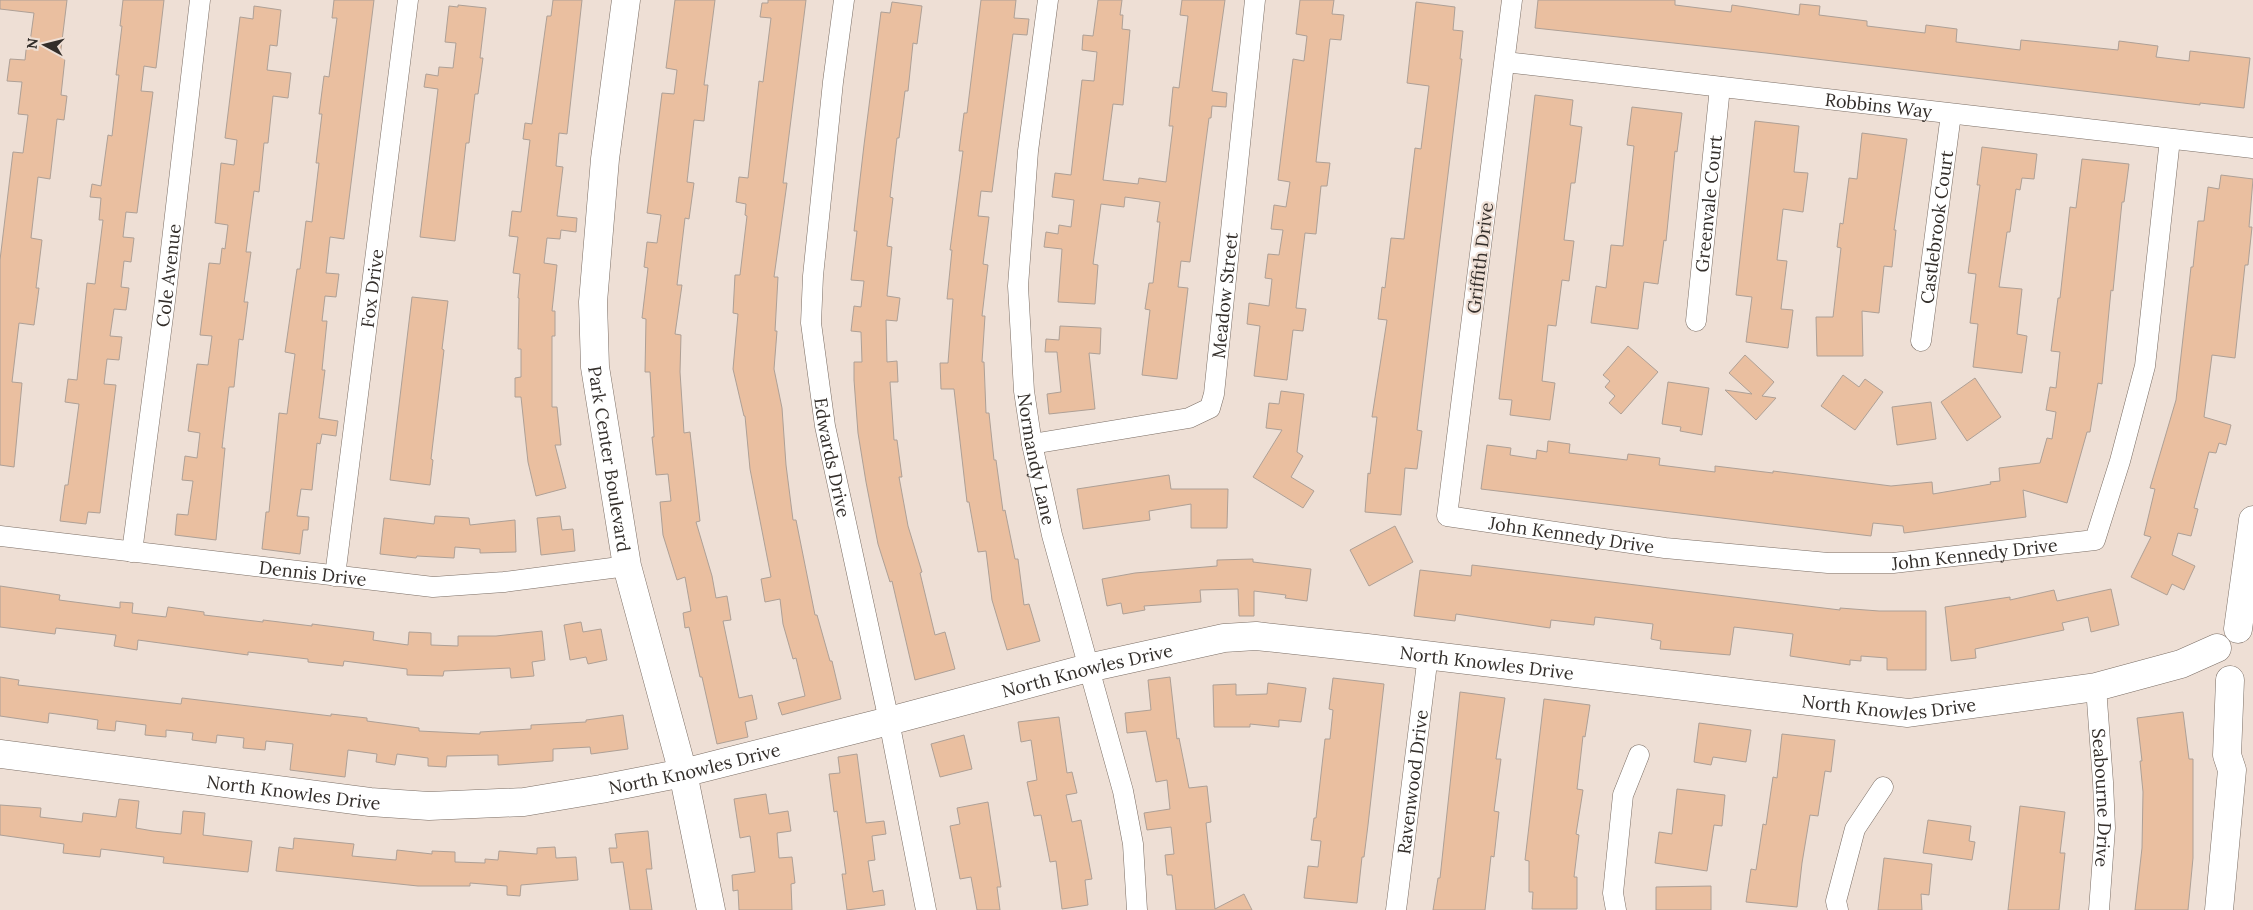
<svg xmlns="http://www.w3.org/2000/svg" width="2253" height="910" viewBox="0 0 2253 910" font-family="Lora,serif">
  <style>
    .building { fill: #eabfa0; stroke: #aea096 }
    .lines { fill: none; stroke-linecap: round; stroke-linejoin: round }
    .street-casing { stroke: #7b6e65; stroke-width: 21 }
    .secondary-casing { stroke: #7b6e65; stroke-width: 29 }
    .street { stroke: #fff; stroke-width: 20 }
    .secondary { stroke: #fff; stroke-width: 28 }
    .labels { text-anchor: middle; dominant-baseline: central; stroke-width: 4.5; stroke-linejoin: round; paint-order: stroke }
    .street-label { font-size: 18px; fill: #332e2a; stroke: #eedfd5 }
  </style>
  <rect width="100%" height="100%" fill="#eedfd5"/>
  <g class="building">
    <polygon points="0,0 67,0 60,57 65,58 61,95 67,96 64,120 57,119 50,179 38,177 31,238 42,240 36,288 39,288 34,325 19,323 12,382 22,383 14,467 0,465 0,260 13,152 23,153 28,115 18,114 22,82 7,81 10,59 25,60 27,41 30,42 34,13 0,9"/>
    <polygon points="123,0 164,0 156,68 144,66 141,91 153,92 137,213 126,212 123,237 134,238 131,262 124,261 121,287 129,288 126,310 114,309 110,336 122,337 119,360 107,359 104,384 116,385 100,513 88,512 86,524 60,521 65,485 68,485 79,404 65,402 68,379 77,380 87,283 95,284 103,220 99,220 101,198 90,197 92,184 101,186 108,135 112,136 119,75 116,75 122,26 120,26"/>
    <polygon points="334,0 374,0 344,239 330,237 326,273 339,274 336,297 325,296 322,321 327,321 322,370 325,370 319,418 338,421 336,436 322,434 320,444 317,443 312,490 301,489 297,516 309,517 308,530 303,530 300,554 262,549 266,512 269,512 279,413 287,414 295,354 285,352 297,269 300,269 306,221 312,222 319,163 316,163 322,114 319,114 324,76 329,77 337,18 332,18"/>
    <polygon points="553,0 582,0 567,134 559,133 556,166 563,167 557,216 577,218 576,232 561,230 560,239 547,238 544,263 557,265 552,311 555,311 555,336 552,336 552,407 557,407 561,445 555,445 566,488 536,496 528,462 521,397 515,397 515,378 521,377 521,349 518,349 519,298 518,298 520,274 513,273 518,237 509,236 512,211 521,212 530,140 523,139 525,123 532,124 547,16 551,16"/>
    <polygon points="675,0 715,0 704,85 708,85 704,121 694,120 687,182 694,183 689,219 685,218 677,285 682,285 675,334 681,335 680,372 684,433 690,432 700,521 696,522 712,576 716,598 727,596 731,620 723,621 739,698 752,695 757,719 745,722 748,737 717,744 702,677 700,677 689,627 685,628 683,613 691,611 685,577 677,580 663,535 660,502 671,501 668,474 656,475 652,437 654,437 650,372 645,372 646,319 642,318 648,268 644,267 647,242 657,243 661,215 647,213 662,93 674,94 677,70 666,68"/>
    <polygon points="768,0 806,0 783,183 787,183 774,277 778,277 775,331 777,331 774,369 782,408 786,465 793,520 796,520 815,615 817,615 830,661 832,661 841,699 782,715 778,703 805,696 796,658 793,659 783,624 780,599 765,602 761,579 771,577 750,469 745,416 744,416 733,369 738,314 733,313 735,275 740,275 747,216 745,215 746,204 736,202 739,177 748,178 759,81 763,82 771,18 760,17 762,3 768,3"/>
    <polygon points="981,0 1016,0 1014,18 1029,19 1027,35 1013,34 992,192 981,191 978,216 989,217 983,264 988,265 982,316 985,316 982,362 984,362 986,413 989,413 994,460 996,460 1003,511 1005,510 1015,559 1018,559 1024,605 1029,604 1040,641 1007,650 992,600 986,551 978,552 969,502 967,502 954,389 941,389 940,363 948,363 953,299 947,299 952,250 950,250 963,151 959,151 964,113 967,113"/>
    <polygon points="1098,0 1122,0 1120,15 1123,15 1122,29 1130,30 1123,105 1113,104 1103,180 1138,184 1139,178 1166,182 1173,126 1169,126 1173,87 1179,88 1188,16 1180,15 1182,0 1225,0 1212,91 1227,93 1226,107 1212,106 1211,118 1209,118 1190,262 1181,261 1178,287 1188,288 1177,379 1142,375 1150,310 1145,309 1149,283 1153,283 1160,222 1157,222 1160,202 1125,197 1124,207 1101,204 1093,264 1098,265 1095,304 1058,302 1062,249 1044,247 1046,232 1058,234 1059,225 1071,227 1074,200 1052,197 1055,173 1071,175 1082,80 1094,81 1097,52 1082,50 1083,35 1093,36"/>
    <polygon points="1300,0 1334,0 1332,14 1344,15 1341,40 1330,39 1316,162 1330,163 1327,186 1321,186 1316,234 1305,233 1296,308 1306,309 1303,331 1293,330 1287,380 1254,376 1260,326 1247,324 1249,303 1269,306 1272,279 1265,278 1268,254 1279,255 1283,230 1271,229 1274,205 1286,207 1290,182 1278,180 1293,59 1304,61 1307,36 1296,34"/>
    <polygon points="1538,0 1675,0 1675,5 1731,12 1732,5 1799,15 1800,4 1820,6 1819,15 1867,21 1867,26 1925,33 1926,25 1957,29 1956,42 2020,50 2021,40 2118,50 2119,41 2158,46 2156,57 2189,61 2190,51 2250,58 2244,108 2200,103 2200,105 1766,53 1535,28"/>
    <polygon points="892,2 922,6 917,44 913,43 908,91 905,91 899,138 897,138 890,197 893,198 887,246 892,247 887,296 900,298 897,321 886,320 887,362 897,361 898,382 890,382 894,440 897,440 902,477 899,477 908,526 922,572 920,573 935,635 945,632 955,669 915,680 892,581 890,582 878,544 866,482 858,433 854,380 854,362 862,362 861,332 851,331 854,306 861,307 864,281 851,280 857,231 854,231 864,145 881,12 890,13"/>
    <polygon points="1416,2 1455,7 1453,30 1463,31 1460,59 1462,59 1417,430 1422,431 1417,469 1405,468 1401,515 1365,512 1368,473 1370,474 1377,417 1372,417 1387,320 1378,319 1382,287 1385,288 1391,238 1404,239 1415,148 1421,149 1429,86 1407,83"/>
    <polygon points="458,5 486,8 480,58 483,58 478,94 475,94 469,143 466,143 455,241 420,237 438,89 424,87 426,74 438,76 439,67 453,68 456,43 445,42 449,6 458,7"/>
    <polygon points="254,6 281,10 277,46 270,45 267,70 291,73 288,98 273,96 268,143 264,143 259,192 254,191 246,252 251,252 244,302 248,302 243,340 239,339 234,387 229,387 222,448 225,448 216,540 175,535 177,514 188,515 193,481 182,480 185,456 197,458 200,433 188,431 197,364 208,365 212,336 200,335 209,263 220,264 222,248 225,249 228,225 215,223 221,163 234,165 237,140 225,138 240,17 253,19"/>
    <polygon points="1535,95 1573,100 1570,125 1582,127 1575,183 1571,183 1564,240 1574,241 1569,281 1562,280 1556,326 1548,325 1542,381 1555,383 1550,420 1510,415 1512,400 1499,399"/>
    <polygon points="1632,107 1682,113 1677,152 1675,151 1666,241 1664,240 1658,284 1644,282 1638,329 1591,323 1596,286 1606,288 1611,245 1623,246 1634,146 1627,145"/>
    <polygon points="1755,121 1799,126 1794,172 1808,173 1803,212 1783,209 1777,260 1787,261 1781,309 1793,310 1788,348 1746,342 1752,297 1736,295"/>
    <polygon points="1862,133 1907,139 1894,230 1896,230 1892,267 1884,266 1879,313 1862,311 1863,356 1817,356 1816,317 1833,317 1841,248 1837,247 1840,223 1843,224 1849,178 1857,179"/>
    <polygon points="1982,147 2037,154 2034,179 2022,178 2020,190 2016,189 2010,232 2007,232 1999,287 2022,289 2017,334 2027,336 2022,373 1973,367 1978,324 1970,323 1976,274 1968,273 1980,185 1977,185"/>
    <polygon points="2082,159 2129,164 2124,202 2122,202 2113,291 2111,290 2102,384 2098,383 2090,432 2087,432 2067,503 2023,490 2026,517 1904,533 1903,526 1873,523 1871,536 1481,489 1487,445 1511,448 1510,455 1536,459 1537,450 1547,452 1548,441 1570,444 1569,453 1627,460 1628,454 1660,458 1659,465 1715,472 1715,466 1773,473 1773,471 1891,486 1932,482 1933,494 1991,484 1990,482 2000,481 1999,468 2040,463 2047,438 2052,439 2056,412 2046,410 2050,387 2056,388 2060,352 2051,351 2058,298 2060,298 2070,207 2076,208"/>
    <polygon points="2221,175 2253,179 2249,227 2252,227 2248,265 2245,265 2235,358 2212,355 2204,417 2231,425 2226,445 2219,443 2216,453 2209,452 2194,508 2198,509 2191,536 2178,533 2172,555 2195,566 2184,590 2172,584 2167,595 2131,577 2151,537 2144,535 2155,489 2150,488 2176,400 2191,267 2193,267 2198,221 2204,221 2208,187 2219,189"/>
    <polygon points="412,297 448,301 442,349 444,350 431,459 433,460 430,485 390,480"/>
    <polygon points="1060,326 1101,328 1100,354 1089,353 1095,409 1049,414 1047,394 1061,392 1057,352 1045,352 1046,339 1059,340"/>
    <polygon points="1628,346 1658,372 1621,414 1609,403 1615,396 1605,387 1610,381 1603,375"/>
    <polygon points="1745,355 1774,382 1762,396 1776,398 1756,420 1725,390 1752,394 1729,373"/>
    <polygon points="1843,375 1859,387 1865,379 1883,392 1855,430 1821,406"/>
    <polygon points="1975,378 2001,417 1967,441 1941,402"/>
    <polygon points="1668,382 1709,388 1702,435 1680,431 1681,427 1662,424"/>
    <polygon points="1281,391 1304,394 1297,452 1303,456 1291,477 1314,491 1303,508 1253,477 1282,430 1266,428 1269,403 1279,404"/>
    <polygon points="1931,402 1936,439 1897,445 1892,407"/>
    <polygon points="1169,475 1171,489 1228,489 1227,528 1191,528 1191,504 1149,511 1150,520 1083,529 1077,489"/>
    <polygon points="435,516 469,518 470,525 515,520 516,552 480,553 480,549 455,547 454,558 417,556 416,558 380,554 384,518 434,524"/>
    <polygon points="560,516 562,530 573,529 575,551 541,555 537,518"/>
    <polygon points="1395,526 1413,562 1369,586 1350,550"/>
    <polygon points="1253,559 1253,562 1311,569 1307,601 1285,598 1286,595 1254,591 1254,616 1239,616 1238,589 1200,590 1201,602 1144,606 1145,610 1123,614 1121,603 1107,606 1102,579 1135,573 1217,566 1217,560"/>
    <polygon points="1472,565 1840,610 1840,608 1879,611 1926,611 1926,670 1887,670 1887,658 1861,656 1861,661 1850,660 1850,665 1790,656 1793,634 1734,627 1730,655 1660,649 1661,641 1651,639 1653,624 1595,617 1594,625 1551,620 1550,628 1456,614 1455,621 1414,616 1420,570 1471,576"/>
    <polygon points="0,586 60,595 59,600 120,608 120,602 133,603 132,613 166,617 168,607 204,612 204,615 263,622 263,620 312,626 312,624 374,632 373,640 408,645 409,632 431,633 431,645 458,646 458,636 496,636 542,631 545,660 532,662 534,676 511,678 510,668 444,671 443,676 407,675 407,669 344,661 343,666 308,662 308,659 248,652 248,655 138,640 137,650 114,646 116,635 56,628 55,634 0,627"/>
    <polygon points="2111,589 2119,625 2091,632 2088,617 2062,623 2064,630 1975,649 1976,658 1951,661 1945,607 2010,597 2010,600 2054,590 2057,601"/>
    <polygon points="581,622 583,632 601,629 607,660 588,664 586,657 570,660 564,625"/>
    <polygon points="0,677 19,680 18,685 181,704 182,698 331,716 331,714 367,718 367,721 419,728 419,731 480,734 480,732 531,729 531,725 586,722 586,720 623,715 628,749 591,754 590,747 553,749 553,761 498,765 498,755 447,756 446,767 428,766 428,758 397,754 395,765 376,762 377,754 348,750 345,777 290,770 293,744 266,741 265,750 243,748 244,738 217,735 216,743 192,740 193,733 166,730 166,737 145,735 146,725 116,721 115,731 97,729 98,720 79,717 49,713 48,723 0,716"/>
    <polygon points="1170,677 1177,739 1179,738 1189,788 1207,786 1211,822 1206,823 1215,909 1244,894 1252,910 1176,910 1172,875 1167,875 1165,855 1174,854 1171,827 1147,830 1144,813 1170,809 1167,780 1156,782 1146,731 1127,733 1125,713 1151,710 1148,680"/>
    <polygon points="1333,678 1384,684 1368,825 1364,857 1362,857 1357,903 1304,898 1308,866 1318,867 1321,841 1311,840 1314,818 1316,818 1325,739 1330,739 1333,710 1329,709"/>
    <polygon points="1268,683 1306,688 1301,722 1279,720 1279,727 1250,724 1250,727 1214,727 1213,685 1236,684 1236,695 1267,694"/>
    <polygon points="1460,692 1505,698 1496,759 1501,759 1494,811 1499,812 1494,857 1491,856 1485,910 1433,910 1438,878 1440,878"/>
    <polygon points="1544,699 1590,705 1585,737 1583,736 1577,789 1583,790 1576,834 1579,835 1574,877 1577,877 1577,909 1532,909 1533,892 1529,892 1529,861 1525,860"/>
    <polygon points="2183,712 2189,759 2193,759 2193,858 2188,910 2135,910 2142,848 2143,792 2140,761 2142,761 2137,718"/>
    <polygon points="1059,717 1067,773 1072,772 1077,793 1066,795 1072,822 1081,820 1092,879 1085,880 1088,905 1062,909 1056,861 1050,862 1041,815 1034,816 1027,782 1037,780 1031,740 1021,742 1018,722"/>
    <polygon points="1699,723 1751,730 1746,762 1713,757 1711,765 1694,762"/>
    <polygon points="1782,734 1835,740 1831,772 1825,771 1818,816 1810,815 1802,863 1797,907 1746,902 1751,869 1756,870 1763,824 1766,825 1773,777 1777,778"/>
    <polygon points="964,735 972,769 940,777 931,744"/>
    <polygon points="857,754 866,823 884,821 886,834 872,836 875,860 868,861 873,892 883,890 885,905 847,910 842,874 846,874 837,811 834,812 829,774 840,773 838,757"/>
    <polygon points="1677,789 1725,795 1722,826 1714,825 1707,871 1655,863 1659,832 1672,834"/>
    <polygon points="766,794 769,814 788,811 791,831 777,833 779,858 792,857 795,883 791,884 792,910 739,910 738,890 733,891 732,875 755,872 750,836 740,838 734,799"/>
    <polygon points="119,799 139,801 136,828 153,831 181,834 183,811 205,813 203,835 252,841 248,872 163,863 164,857 101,849 100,857 63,853 64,844 0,835 0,805 41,808 40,817 82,822 83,813 116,817"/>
    <polygon points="988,802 1001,887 997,887 1000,910 977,910 971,877 960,879 950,826 960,824 957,808"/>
    <polygon points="2020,806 2065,812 2060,853 2065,853 2059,910 2008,910"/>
    <polygon points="1928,820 1971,826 1969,841 1975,842 1972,860 1923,853"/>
    <polygon points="648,831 652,869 646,869 652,910 630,910 623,862 611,863 609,848 617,848 615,834"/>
    <polygon points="294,838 354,844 352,856 384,859 396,860 397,850 432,854 432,851 455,852 455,862 485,863 485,859 498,860 499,851 537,854 537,848 555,847 556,858 576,857 578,880 521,885 520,896 507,895 507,886 470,883 470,886 418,886 276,871 279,847 293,849"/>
    <polygon points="1884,858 1932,864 1929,895 1921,894 1922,910 1878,910"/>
    <polygon points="1711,886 1711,910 1656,910 1656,887"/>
  </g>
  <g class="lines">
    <defs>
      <g id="street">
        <path id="s1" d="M844,0L833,82L813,276L811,323L825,426L889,721L926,910"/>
        <path id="s2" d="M1048,0L1028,151L1018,286L1024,391L1032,444L1052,535L1123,791L1133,844L1137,910"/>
        <path id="s3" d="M1512,0L1447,516L1665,548L1828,563H1893L2095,540L2120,461L2145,366L2170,139"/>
        <path id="s4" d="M1505,62L2253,148"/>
        <path id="s5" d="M1696,321L1720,87"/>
        <path id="s6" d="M1921,341L1951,114"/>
        <path id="s7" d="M1032,444L1189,418L1210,408L1214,394L1255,0"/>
        <path id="s8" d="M0,536L433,587L504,582L627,566"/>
        <path id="s9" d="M132,552L165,301L200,0"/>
        <path id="s10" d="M335,576L408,0"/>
        <path id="s11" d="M2096,687L2103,782L2105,828L2099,910"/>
        <path id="s12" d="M1396,910L1428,655"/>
        <polyline points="1616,910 1613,893 1623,795 1639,755"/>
        <polyline points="1838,910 1836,901 1855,829 1883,787"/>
      </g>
      <g id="secondary">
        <path id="s13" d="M626,0L605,159L593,302L595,367L627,566L683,773L711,910"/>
        <polyline points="2238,629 2253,520"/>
        <path id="s14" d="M0,754L370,802L429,806L524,802L601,789L683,773L889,721L1088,668L1224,638L1256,636L1367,648L1908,713L2096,687L2181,664L2217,648"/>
        <polyline points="2219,910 2232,770 2227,755 2230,680"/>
      </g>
    </defs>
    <use href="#street" class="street-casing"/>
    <use href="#secondary" class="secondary-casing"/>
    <use href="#street" class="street"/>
    <use href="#secondary" class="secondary"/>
  </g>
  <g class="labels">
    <g class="street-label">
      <text stroke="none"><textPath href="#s4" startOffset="376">Robbins Way</textPath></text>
      <text stroke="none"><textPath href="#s5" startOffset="118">Greenvale Court</textPath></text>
      <text stroke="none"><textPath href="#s6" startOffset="115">Castlebrook Court</textPath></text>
      <text transform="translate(1480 258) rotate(-83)">Griffith Drive</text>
      <text stroke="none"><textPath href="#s9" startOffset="279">Cole Avenue</textPath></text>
      <text stroke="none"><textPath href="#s10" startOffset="290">Fox Drive</textPath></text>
      <text stroke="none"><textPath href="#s7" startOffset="296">Meadow Street</textPath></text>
      <text stroke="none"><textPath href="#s1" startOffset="461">Edwards Drive</textPath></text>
      <text stroke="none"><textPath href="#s13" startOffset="462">Park Center Boulevard</textPath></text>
      <text stroke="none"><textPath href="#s2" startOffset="462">Normandy Lane</textPath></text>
      <text stroke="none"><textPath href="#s3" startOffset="646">John Kennedy Drive</textPath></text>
      <text stroke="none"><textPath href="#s3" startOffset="1051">John Kennedy Drive</textPath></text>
      <text stroke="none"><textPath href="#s8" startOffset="315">Dennis Drive</textPath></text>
      <text stroke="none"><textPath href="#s14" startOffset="1511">North Knowles Drive</textPath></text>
      <text stroke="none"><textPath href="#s14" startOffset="1106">North Knowles Drive</textPath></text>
      <text stroke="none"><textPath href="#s14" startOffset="1916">North Knowles Drive</textPath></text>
      <text stroke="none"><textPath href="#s14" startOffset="701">North Knowles Drive</textPath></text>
      <text stroke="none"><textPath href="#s12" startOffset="129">Ravenwood Drive</textPath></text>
      <text stroke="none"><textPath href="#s14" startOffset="296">North Knowles Drive</textPath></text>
      <text stroke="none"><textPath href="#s11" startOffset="111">Seabourne Drive</textPath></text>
    </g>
  </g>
  <g transform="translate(45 45) rotate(277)" stroke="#eedfd5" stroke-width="4" paint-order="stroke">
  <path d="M0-4L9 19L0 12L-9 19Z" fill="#332e2a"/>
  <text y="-8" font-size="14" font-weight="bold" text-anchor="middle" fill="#332e2a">N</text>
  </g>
</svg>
